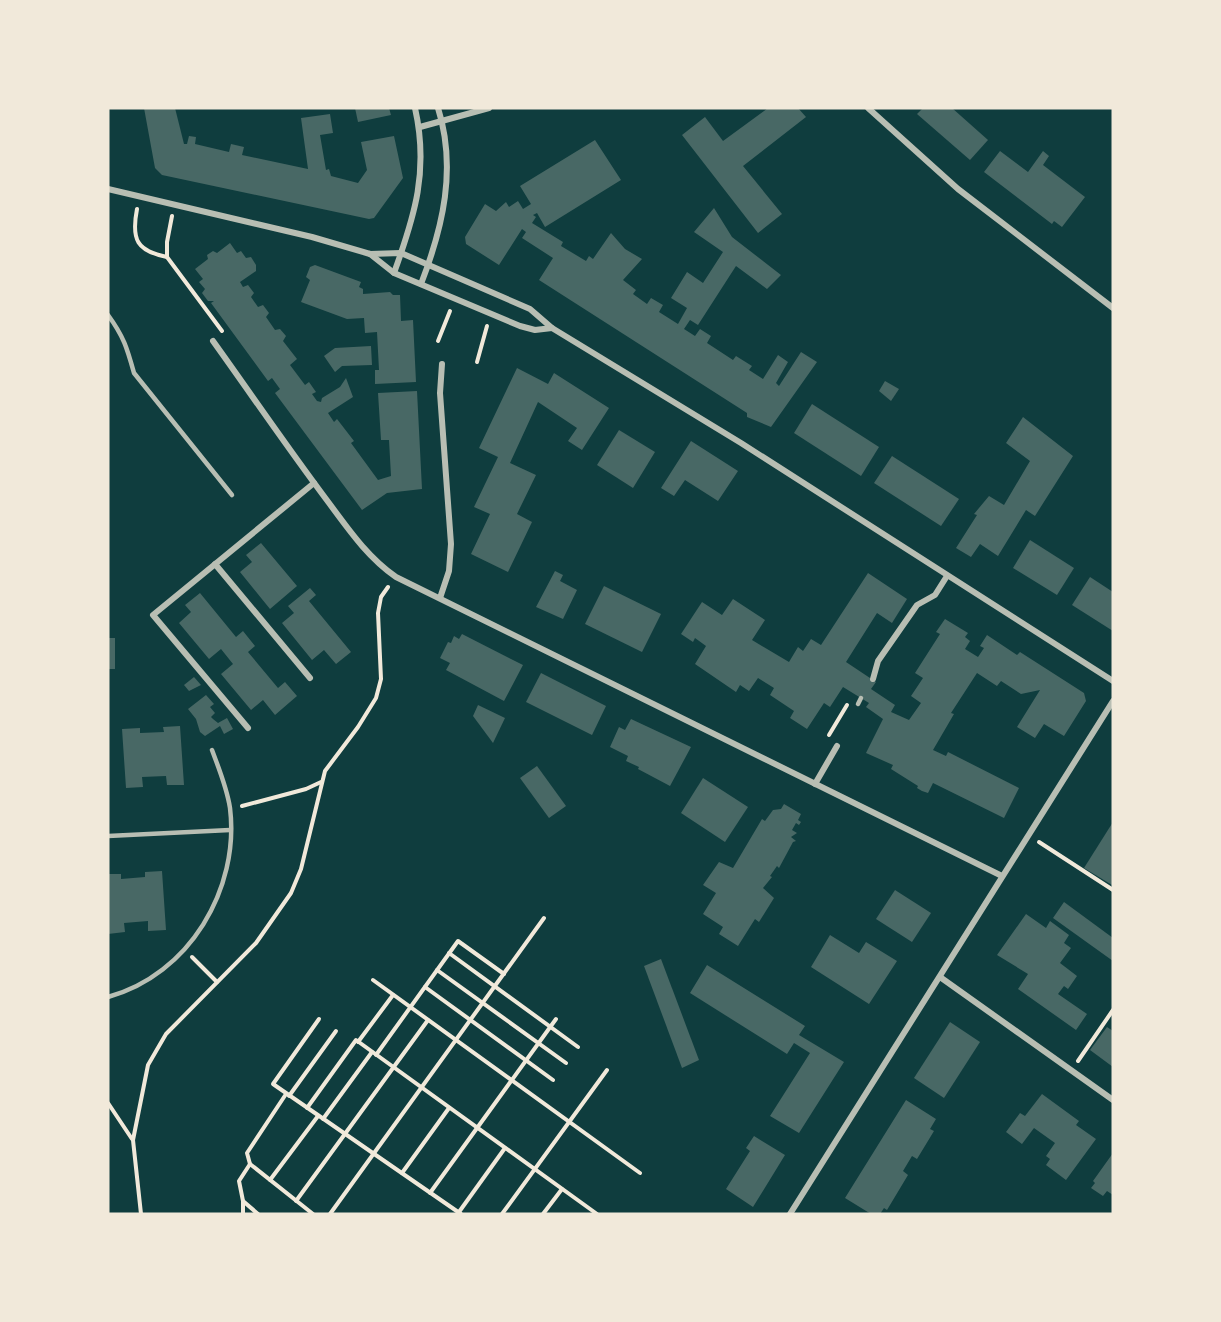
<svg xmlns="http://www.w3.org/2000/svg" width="1221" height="1322" viewBox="0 0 1221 1322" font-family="Arial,sans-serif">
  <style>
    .building { fill: #486865 }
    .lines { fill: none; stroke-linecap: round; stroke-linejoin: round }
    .path { stroke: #f1e9da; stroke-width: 4 }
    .service { stroke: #b8beb3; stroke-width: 4.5 }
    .minor { stroke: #b8beb3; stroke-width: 6 }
  </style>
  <rect width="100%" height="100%" fill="#0f3d3e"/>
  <g class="building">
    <polygon points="144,108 175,108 184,144 187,144 189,136 196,137 195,144 229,152 231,144 244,147 242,155 308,169 301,118 330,114 333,133 320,135 326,170 329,169 331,176 358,183 367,170 361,142 394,136 403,178 374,218 369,219 162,175 155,168"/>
    <polygon points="355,108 389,108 391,115 358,122"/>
    <polygon points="768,108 798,108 806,117 743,166 782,214 758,233 682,135 705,117 723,141"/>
    <polygon points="923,108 952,108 988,140 970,160 917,114"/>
    <polygon points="595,140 621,180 545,227 537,213 533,215 536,217 532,223 563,242 561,246 586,261 589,256 593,259 611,233 625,249 642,259 623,280 636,290 633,294 647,304 651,298 663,305 659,312 678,324 687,308 671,298 687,272 703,283 723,252 694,232 714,208 732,237 781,275 767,289 736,266 698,325 690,320 684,329 695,336 700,329 711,336 707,343 733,360 736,356 752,366 749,370 763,379 778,355 788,362 776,383 779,386 801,352 817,362 771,427 747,417 747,413 539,280 553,258 522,238 526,232 522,229 499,265 466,244 465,237 485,204 496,211 506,202 509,207 518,201 523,209 531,204 520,186"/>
    <polygon points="1000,151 1028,172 1043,151 1049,156 1043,165 1085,197 1062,227 1054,221 1052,224 984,172"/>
    <polygon points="230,243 237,253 241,251 246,258 251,257 256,265 256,271 240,282 243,287 248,285 254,293 251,297 258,307 263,305 269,313 266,317 275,330 280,329 286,336 283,341 297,359 290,365 305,385 309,382 316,392 312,394 317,401 321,402 322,398 340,387 346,378 353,397 328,413 334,422 337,419 354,441 351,443 378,480 391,476 389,440 381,440 378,393 417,391 422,489 387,493 362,510 275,393 280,389 272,378 268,381 211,303 214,301 208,301 202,293 205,289 199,282 203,279 195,269 208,259 207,255 213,251 217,253"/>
    <polygon points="315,265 361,282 359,287 363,289 363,294 390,292 393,295 400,295 401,321 413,320 416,382 375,384 375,370 379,370 377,332 365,333 364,318 347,319 301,302 310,280 306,277 310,267"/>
    <polygon points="371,346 372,365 342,366 335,372 324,356 335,348"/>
    <polygon points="517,368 548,384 554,373 609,408 582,450 568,441 577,428 538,402 510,463 536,475 517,514 532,522 508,572 471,554 490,514 474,507 498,457 479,448"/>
    <polygon points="885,381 899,389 891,401 879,391"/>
    <polygon points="812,404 879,447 861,476 794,433"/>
    <polygon points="1023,417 1073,456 1035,516 1026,510 998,556 980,544 971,557 956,548 977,515 974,514 989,496 1004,505 1030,461 1006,443"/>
    <polygon points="619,430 655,452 633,488 597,465"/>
    <polygon points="691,441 738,471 718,501 685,480 674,496 661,488"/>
    <polygon points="892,456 959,499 941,526 874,483"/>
    <polygon points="1030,540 1074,568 1057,595 1013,568"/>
    <polygon points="261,543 297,586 270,609 240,572 252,562 246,555"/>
    <polygon points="555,571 563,575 560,581 577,590 563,619 536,607"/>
    <polygon points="868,573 907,599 892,623 877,613 846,662 876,682 871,689 895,705 891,712 909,720 921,703 911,696 923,678 915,673 940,634 936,632 945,619 968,633 965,637 970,641 965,649 978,657 984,648 980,646 987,635 1017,655 1020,652 1084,693 1086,701 1064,736 1044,724 1035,738 1017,727 1040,690 1021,694 1001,681 997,686 977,673 951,713 954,714 933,750 946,756 948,752 1019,788 1004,818 933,783 928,793 922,791 917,788 918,786 891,769 893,765 866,753 883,719 866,707 869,703 843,687 830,707 824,703 807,729 790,718 794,711 770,695 774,688 758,678 749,691 740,685 736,692 695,664 706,646 695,638 693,642 681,634 702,602 722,615 733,599 765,620 752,640 789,662 798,647 803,651 811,639 821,645"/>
    <polygon points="1090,577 1113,592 1113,631 1072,605"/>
    <polygon points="604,586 661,614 642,652 585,624"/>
    <polygon points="310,588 316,595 309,601 351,652 336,664 324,650 312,660 282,623 294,613 288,606"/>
    <polygon points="200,593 236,637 243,631 255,646 248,652 278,688 285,682 297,696 275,715 263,700 251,710 221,674 233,664 221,649 209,659 179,623 191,612 185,605"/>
    <polygon points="462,634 523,665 504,701 446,670 450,663 440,658 448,642 451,643 454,636 459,639"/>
    <rect x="108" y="638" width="7" height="31"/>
    <polygon points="541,673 606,706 592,735 526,702"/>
    <polygon points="194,677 201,685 189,691 184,685"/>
    <polygon points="206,695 214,704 210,707 215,713 211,717 213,719 218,723 227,718 233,729 224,734 220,726 205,736 200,732 196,719 188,709"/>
    <polygon points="478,705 505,718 493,743 473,716"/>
    <polygon points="631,719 691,747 670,786 638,769 639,767 626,761 628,756 610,747 619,727 625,730"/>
    <polygon points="180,726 184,785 167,785 166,776 142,777 143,787 126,788 122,729 140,728 140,733 164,732 163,727"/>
    <polygon points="537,766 566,806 549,818 520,778"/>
    <polygon points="703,778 748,807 725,842 681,813"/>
    <polygon points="784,804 801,814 798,820 801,822 799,825 796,823 792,830 797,833 791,837 796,841 793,842 779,868 777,866 770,876 772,877 763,888 774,898 759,922 755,919 738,946 719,934 723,927 703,914 716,893 703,885 719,862 733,868 762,819 765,821 773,810 781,809"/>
    <polygon points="1113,822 1113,883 1112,885 1084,868"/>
    <polygon points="162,871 166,930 148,931 148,921 124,923 125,932 108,934 108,874 121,874 121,879 145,877 145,872"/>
    <polygon points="895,890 931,913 912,942 876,919"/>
    <polygon points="1064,902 1113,938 1113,961 1053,918"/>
    <polygon points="1026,914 1046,928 1050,921 1069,935 1064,943 1071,948 1060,963 1077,976 1068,989 1064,986 1058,994 1087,1014 1076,1030 1018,989 1028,974 997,955"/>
    <polygon points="830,935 859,953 866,942 897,961 869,1004 811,967"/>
    <polygon points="661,959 699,1060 682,1068 644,966"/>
    <polygon points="707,965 805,1026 799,1035 844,1062 799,1133 770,1116 810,1053 794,1043 787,1054 690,993"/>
    <polygon points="950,1022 980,1042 944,1098 914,1078"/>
    <polygon points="1107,1027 1113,1031 1113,1067 1090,1050"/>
    <polygon points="1042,1094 1079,1121 1076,1125 1096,1139 1066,1180 1046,1165 1050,1159 1046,1156 1055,1143 1034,1128 1022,1144 1006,1132 1020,1113 1025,1116"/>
    <polygon points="906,1100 936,1119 930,1129 934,1131 917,1159 912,1156 903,1171 908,1175 887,1210 884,1208 880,1214 871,1214 845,1198"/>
    <polygon points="754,1136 785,1155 753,1207 726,1189 750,1151 746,1148"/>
    <polygon points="1113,1153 1113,1195 1107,1191 1103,1196 1091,1188 1095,1183 1093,1181"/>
  </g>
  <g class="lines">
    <g class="path">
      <path d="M137,209C131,240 137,251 167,257"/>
      <polyline points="172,216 167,242 167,257 222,331"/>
      <polyline points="438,341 450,311"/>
      <polyline points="477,362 487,326"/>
      <polyline points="829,735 847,705"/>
      <polyline points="242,806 306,789 321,782"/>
      <polyline points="1039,842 1113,890"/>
      <polyline points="449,953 578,1047"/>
      <polyline points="192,957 217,982"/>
      <polyline points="437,970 566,1063"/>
      <polyline points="373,980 640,1173"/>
      <polyline points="425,987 553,1080"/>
      <polyline points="319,1019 273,1084 461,1214"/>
      <polyline points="358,1042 393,995"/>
      <polyline points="376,1055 458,941 504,974"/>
      <polyline points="1078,1061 1113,1010"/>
      <polyline points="286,1094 247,1153 250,1164 313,1214"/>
      <polyline points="289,1096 336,1031"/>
      <polyline points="108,1103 132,1139"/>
      <polyline points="307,1108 356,1040 597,1214"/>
      <polyline points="323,1119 372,1052"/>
      <polyline points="250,1164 239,1181 243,1201 258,1214"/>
      <polyline points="402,1173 449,1108"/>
      <polyline points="270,1180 318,1116"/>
      <polyline points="430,1193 556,1019"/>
      <polyline points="296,1201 428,1020"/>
      <polyline points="459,1212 505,1148"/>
      <polyline points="141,1214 133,1140 148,1065 166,1034 256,943 291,893 301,869 325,771 358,727 376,698 381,679 378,613 381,597 388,587"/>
      <polyline points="243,1214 243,1201"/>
      <polyline points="330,1214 544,918"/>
      <polyline points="502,1214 607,1070"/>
      <polyline points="543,1214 562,1189"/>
    </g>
    <g class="service">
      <path d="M108,315C124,337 127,348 134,373L232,495"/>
      <polyline points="858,704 861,698"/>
      <polyline points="108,836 230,830"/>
      <path d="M108,997C189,975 240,889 230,808C227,788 219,769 212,750"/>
    </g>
    <g class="minor">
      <polyline points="868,108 958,189 1113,308"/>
      <polyline points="420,127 489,108"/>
      <polyline points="108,189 312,237 370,254 401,253 530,309 552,328 741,443 1113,681"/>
      <polyline points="370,254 394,273 520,326 535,330 552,328"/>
      <path d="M394,273C415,215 429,170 415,108"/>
      <path d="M421,284C443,227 457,168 438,108"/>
      <path d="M213,341C251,394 287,447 326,499C347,527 366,556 396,577L1002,876"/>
      <polyline points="215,564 310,678"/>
      <polyline points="440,598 449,571 451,544 440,393 442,364"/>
      <polyline points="873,679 878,661 917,605 935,595 947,576"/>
      <polyline points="248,728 153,615 314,483"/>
      <polyline points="815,784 837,746"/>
      <polyline points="940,977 1113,1100"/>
      <polyline points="790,1214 1113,701"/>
    </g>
  </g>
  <rect width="1221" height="1322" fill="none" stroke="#f1e9da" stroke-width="219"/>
</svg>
